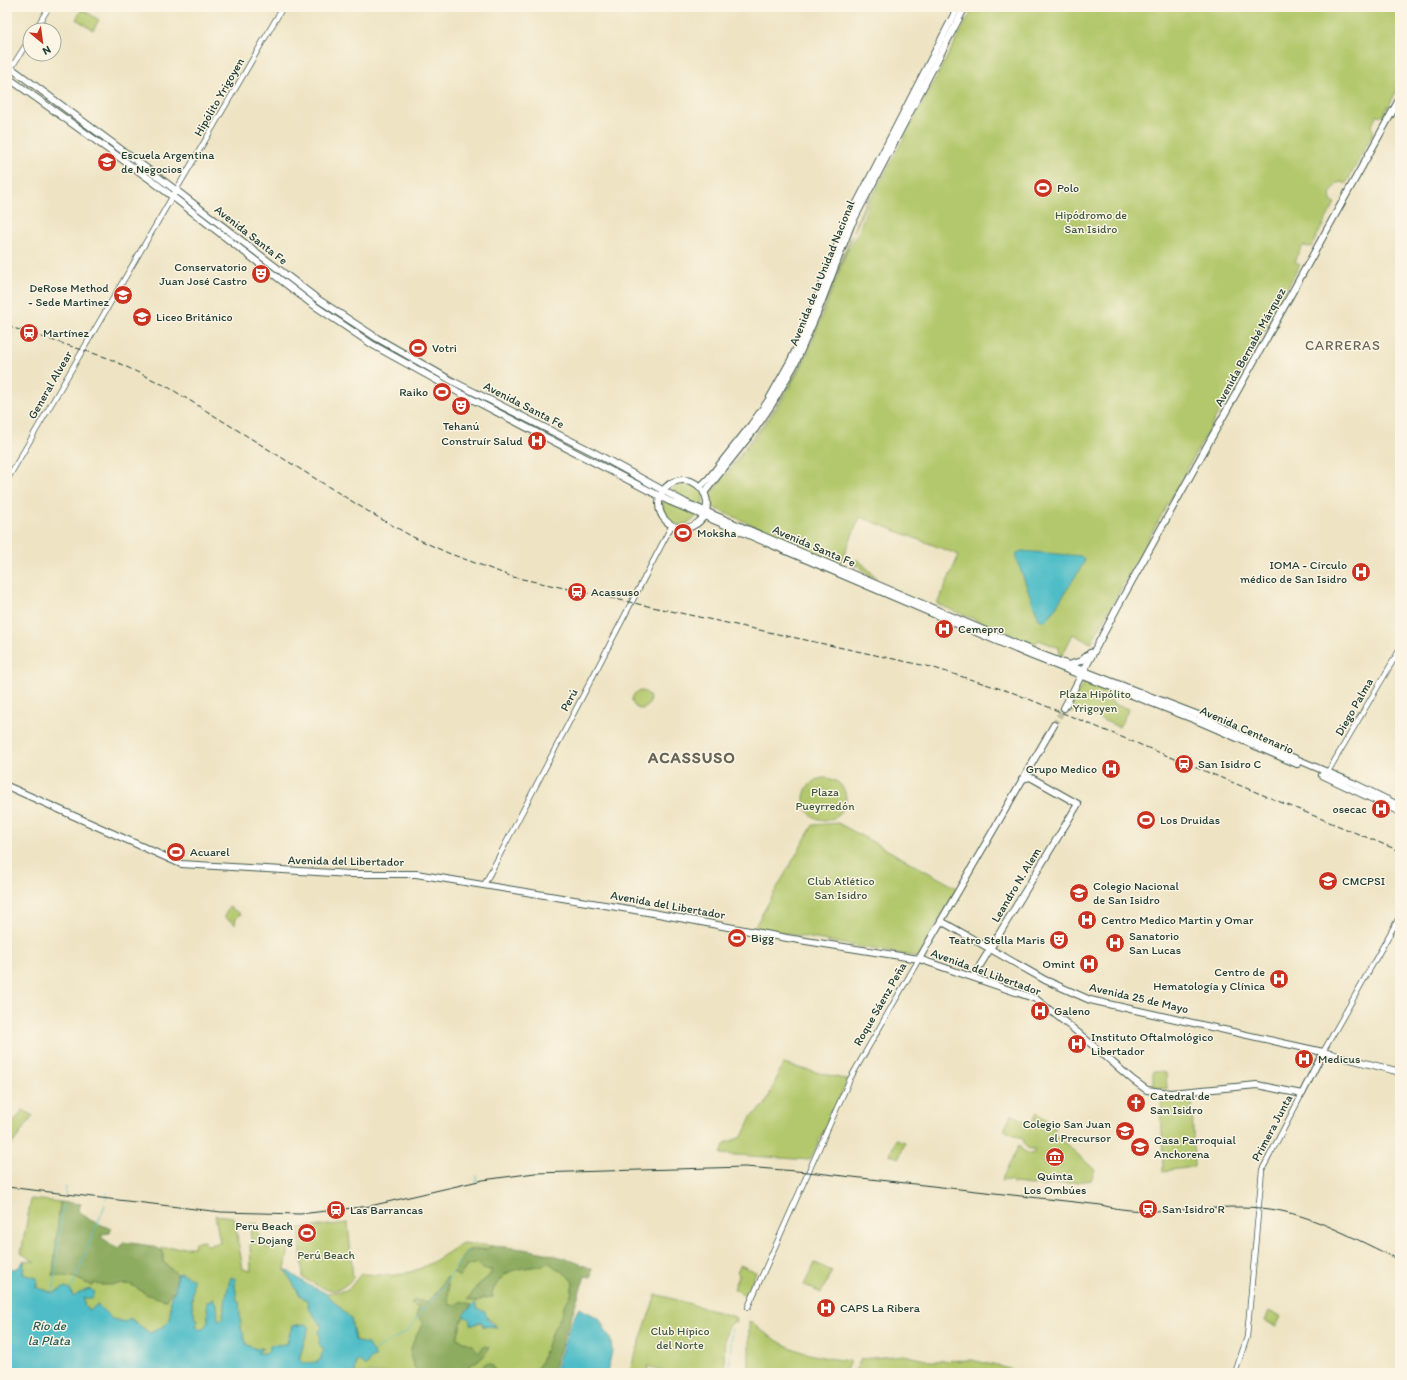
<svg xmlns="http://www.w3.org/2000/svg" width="1407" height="1380" viewBox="0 0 1407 1380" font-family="Itim,sans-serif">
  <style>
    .green { fill: #b3c86c; stroke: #698250; fill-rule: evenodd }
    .forest { fill: #8eac60; stroke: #56744a }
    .water { fill: #4fbdc7; stroke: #377d7e }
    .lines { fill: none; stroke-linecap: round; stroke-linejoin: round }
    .stream { stroke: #4fbdc7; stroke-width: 1 }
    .major-tunnel { stroke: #c5c3a7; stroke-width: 6; stroke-dasharray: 6 3; stroke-linecap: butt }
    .minor-casing { stroke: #3e564a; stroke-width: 6 }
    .major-casing { stroke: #3e564a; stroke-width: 8 }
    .minor { stroke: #fff; stroke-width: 4.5 }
    .major { stroke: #fff; stroke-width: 6 }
    .tram { stroke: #1f3d34; stroke-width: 1 }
    .rail { stroke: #1f3d34; stroke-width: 1; stroke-dasharray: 6 3; stroke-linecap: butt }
    .labels { text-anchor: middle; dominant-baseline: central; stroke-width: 3; stroke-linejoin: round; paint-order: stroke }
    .street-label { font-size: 12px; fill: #1f3d34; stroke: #fcf5e5 }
    .poi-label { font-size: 12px; fill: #1f3d34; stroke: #fcf5e5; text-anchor: start }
    .park-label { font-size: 12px; fill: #3d593f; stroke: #fcf5e5 }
    .water-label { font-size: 13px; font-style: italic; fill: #2b5d59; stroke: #fcf5e5 }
    .quarter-label { font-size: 14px; letter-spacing: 1px; fill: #666659; stroke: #fcf5e5 }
    .district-label { font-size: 16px; font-weight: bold; letter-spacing: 1px; fill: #666659; stroke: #fcf5e5 }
  </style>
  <rect width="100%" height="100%" fill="#fcf5e5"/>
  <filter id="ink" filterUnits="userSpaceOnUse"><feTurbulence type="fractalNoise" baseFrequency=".025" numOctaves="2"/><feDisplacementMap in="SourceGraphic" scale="8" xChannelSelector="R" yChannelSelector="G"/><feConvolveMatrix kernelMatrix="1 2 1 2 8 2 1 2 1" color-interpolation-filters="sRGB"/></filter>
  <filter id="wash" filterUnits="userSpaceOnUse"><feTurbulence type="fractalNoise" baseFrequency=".012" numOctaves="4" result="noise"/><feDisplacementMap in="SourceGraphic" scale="16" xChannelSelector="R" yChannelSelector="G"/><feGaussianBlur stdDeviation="0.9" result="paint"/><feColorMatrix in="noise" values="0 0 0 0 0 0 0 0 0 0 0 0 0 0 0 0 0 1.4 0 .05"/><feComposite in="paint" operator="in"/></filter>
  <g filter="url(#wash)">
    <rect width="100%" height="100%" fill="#eee4c4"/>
    <g class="green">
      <polygon points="968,7 869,198 854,232 861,211"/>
      <polygon points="974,7 1400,7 1400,85 1383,116 1377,115 1371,127 1374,131 1346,184 1342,182 1337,183 1330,194 1331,201 1335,203 1311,247 1303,246 1296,257 1295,262 1300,265 1091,643 1073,634 1062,656 1060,655 1059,648 1039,640 1034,644 937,604 959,555 860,517 840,564 712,507 710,496 713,490 738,460 778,407 806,358 847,251 858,233 869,203"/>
      <polygon points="82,9 99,20 93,30 76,19"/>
      <path d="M852,235H853L844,255L801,365L775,408L731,466C758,430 787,395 805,354C822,315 833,273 852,235Z"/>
      <path d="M688,483C700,485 706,495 702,507L670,492L677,485Z"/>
      <path d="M664,501L697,515C685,534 657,523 664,501Z"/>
      <polygon points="856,560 859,560 877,578 870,576 858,565 853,567"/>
      <polygon points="1084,682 1110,692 1109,696 1113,704 1129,709 1119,727 1076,709 1074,713 1067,711"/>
      <circle cx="641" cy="700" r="9"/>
      <circle cx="825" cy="799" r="21"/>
      <polygon points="838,823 957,888 918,957 754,928 813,825"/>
      <polygon points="229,907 241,914 236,918 235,924 224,917"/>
      <polygon points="783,1064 848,1080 810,1160 721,1154 725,1143 742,1137 751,1117 765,1105"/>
      <polygon points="1153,1071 1166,1073 1167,1089 1153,1088"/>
      <polygon points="1192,1093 1194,1167 1163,1171 1161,1094"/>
      <polygon points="23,1110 33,1116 7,1151 7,1131"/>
      <polygon points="1037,1112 1056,1128 1053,1131 1055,1134 1095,1170 1091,1180 1043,1186 1013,1183 1010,1180 1001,1181 1019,1145 1022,1150 1029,1154 1034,1153 1034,1149 1029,1149 1025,1146 1023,1139 1004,1130 1011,1114 1031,1124"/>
      <polygon points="896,1139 905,1142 899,1158 890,1155"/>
      <polygon points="31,1199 60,1202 53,1275 73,1277 93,1286 94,1282 102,1285 130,1284 148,1295 166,1300 170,1293 173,1292 171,1296 170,1320 164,1326 150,1333 130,1318 126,1322 112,1319 98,1305 89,1310 84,1304 84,1298 95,1293 90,1289 73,1297 37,1288 37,1278 23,1274 24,1260 35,1262 21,1253"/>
      <path d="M215,1215L234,1217L243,1269L251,1271L250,1243H267L266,1248L275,1249L276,1245L289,1248L285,1269L299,1294L308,1302V1307L322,1327L319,1343L324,1351L319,1361C313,1364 304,1365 299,1361L308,1328L305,1324L292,1326L287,1344L272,1345L267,1353L262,1354L256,1353V1349L247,1345L241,1328L239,1302L237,1301L235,1285L228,1289L222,1319L218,1320L217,1313L211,1301L207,1302L208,1322L203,1329H199C190,1318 193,1297 192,1283L181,1273L177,1274L163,1262L162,1248L194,1247L195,1242L205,1241L206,1245L220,1243Z"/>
      <path d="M348,1223L353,1278C335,1299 323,1288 303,1278L299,1228Z"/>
      <polygon points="250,1224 258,1224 259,1240 251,1240"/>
      <path d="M462,1243L492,1246L487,1249H470L454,1272L459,1277L467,1266L477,1263L483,1269L492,1270L490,1275L477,1286L469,1299L477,1302L484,1298L493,1297L492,1293C505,1262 522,1272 549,1263L567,1275L573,1282L571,1296L564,1305C564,1316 556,1322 552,1333C546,1347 543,1360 535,1373H496L487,1363L469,1373V1366L483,1357L473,1346L457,1338L465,1311L455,1305H449C447,1295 449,1287 447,1277L435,1295L428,1302L414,1300L412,1304L419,1308L416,1316L423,1322C414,1344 403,1351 418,1373H355L356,1361L367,1362L371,1358L376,1357L362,1343L355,1340L351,1319L326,1293L348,1290L361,1274C374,1274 389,1277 402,1274C424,1270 443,1256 462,1243ZM474,1304L496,1326H485L483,1328L482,1322L475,1324L466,1316L464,1317L465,1312L472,1308Z"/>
      <polygon points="815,1263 832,1271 821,1293 804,1285"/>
      <polygon points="740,1265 756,1272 746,1295 733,1289 739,1274 737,1272"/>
      <path d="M656,1294L735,1317L736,1322H733C721,1333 725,1358 725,1373H673L647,1366L649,1373H629Z"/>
      <polygon points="1269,1311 1281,1317 1276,1326 1265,1321"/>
      <path d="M749,1321C784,1349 806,1356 850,1361L845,1373H749Z"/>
      <polygon points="904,1355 930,1361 972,1360 1014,1370 1013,1373 854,1373 861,1359"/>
    </g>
    <g class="forest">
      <polygon points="60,1202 81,1204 78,1210 90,1220 111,1229 110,1233 102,1234 101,1237 115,1247 120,1248 123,1242 153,1246 163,1251 163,1262 177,1274 175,1291 170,1293 166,1300 148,1295 130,1284 102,1285 94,1283 93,1286 73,1277 53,1275"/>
      <path d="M492,1246C527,1248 560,1254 592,1269L591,1277L585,1276L552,1373H535C543,1360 546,1347 552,1333C556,1322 564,1316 564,1305L571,1296L573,1282L567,1275L549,1263C522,1272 505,1262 492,1293L493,1297L484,1298L477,1302L468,1299C472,1295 474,1289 478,1285C484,1280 490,1278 492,1270L483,1269L477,1263L467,1266L459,1277L453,1272L466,1251L487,1249Z"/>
      <path d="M447,1276L449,1305H455L462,1301L472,1305C461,1314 461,1325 457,1338L473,1346L479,1352L484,1346L490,1347L483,1357L469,1366V1373H418C403,1351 414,1344 423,1322L416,1316L419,1308L411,1304L414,1300L428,1302L435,1295Z"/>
      <polygon points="487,1363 492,1364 496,1373 471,1373"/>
    </g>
    <g class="water">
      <polygon points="1022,551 1081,556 1084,559 1084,563 1050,616 1045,621 1039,619 1016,558 1017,553"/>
      <path d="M24,1260L23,1274L37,1278L36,1287L53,1293L66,1287L71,1290L73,1297L81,1292L90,1289L95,1292L92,1298H84V1304L89,1310L98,1305L112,1319L126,1322L129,1318L150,1333L164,1326L170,1320L171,1296L175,1291L177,1274L181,1273L193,1279L192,1302L195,1318L198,1319L196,1326L199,1329H203L208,1322L207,1302L211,1301L213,1297L214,1302L217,1303L218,1320L222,1319C226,1305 226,1290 231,1277L236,1279L235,1285L237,1301L239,1302L241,1328L247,1345L256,1349L263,1348L257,1353H267L271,1345L287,1344L292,1326L305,1324L309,1326L299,1359L303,1363L317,1362L322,1358L321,1355L324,1351L319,1343L321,1337L318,1333L322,1327L308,1307V1302L299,1294L285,1269L308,1285L326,1293L351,1319L355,1340L362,1343H367L376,1357L371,1358L366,1366H364L359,1360L356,1361L355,1373H7V1267L14,1269L19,1267Z"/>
      <path d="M475,1303L477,1308L485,1312C488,1320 488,1322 497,1327L485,1326L484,1328L482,1322H478L474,1325L470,1324V1321L467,1317H463C465,1309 471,1309 475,1303Z"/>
      <polygon points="579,1308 599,1318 611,1341 612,1351 607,1373 554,1373 571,1323"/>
    </g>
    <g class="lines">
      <g class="stream">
        <polyline points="476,1176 477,1183"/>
        <polyline points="65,1194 66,1187"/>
        <polyline points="106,1199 107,1193"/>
        <polyline points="71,1290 105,1205"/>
        <path d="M53,1293C58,1263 57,1234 63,1205"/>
        <polyline points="373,1351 409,1330 423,1309 438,1294 467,1251"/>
        <polyline points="729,1373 732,1329"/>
      </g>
    </g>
  </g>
  <g filter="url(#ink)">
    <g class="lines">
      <polyline class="major-tunnel" points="1054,725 1064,708"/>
      <defs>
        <g id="minor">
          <polyline points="35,30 49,7"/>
          <polyline points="7,75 30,38"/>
          <polyline points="7,480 283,7"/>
          <polyline points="1326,775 1400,649"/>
          <polyline points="484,885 672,525"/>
          <polyline points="1323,1052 1400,916"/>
          <polyline points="748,1307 850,1079 919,959"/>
          <polyline points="1235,1373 1247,1337 1262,1170 1302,1094"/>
        </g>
        <g id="major">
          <polyline points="7,65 177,191 316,298 377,338 454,382 593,452 686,503 1035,652 1201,716 1247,738 1353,783 1400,806"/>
          <polyline points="7,77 151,180 312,304 373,345 458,392 669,501 1032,656 1198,721 1297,764"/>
          <circle cx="683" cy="504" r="24"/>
          <polyline points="700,487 709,478 751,425 768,401 791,360 804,332 844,228 958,7"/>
          <polyline points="704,493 755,429 772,404 795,364 818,311 851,225 965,7"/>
          <polyline points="1068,665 1081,661 1090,653"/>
          <polyline points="1064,708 1118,606 1400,98"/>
          <polyline points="1322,775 1400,812"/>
          <polyline points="7,786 181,864 350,874 416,874 653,913 787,938 919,959 1036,999 1076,1031 1133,1080 1147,1090 1170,1093 1257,1085 1302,1094 1323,1052"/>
          <polyline points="941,921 1045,980 1090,1000 1323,1052 1400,1072"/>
          <polyline points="919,959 1054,725"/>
          <polyline points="973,977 1078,804 1030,777 1022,779"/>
        </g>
      </defs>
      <use href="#minor" class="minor-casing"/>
      <use href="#major" class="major-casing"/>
      <use href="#minor" class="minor"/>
      <use href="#major" class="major"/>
      <path class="tram" d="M7,1187L221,1212L300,1214L370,1206L483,1180L535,1173L745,1167L808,1172L1101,1205C1153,1219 1208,1203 1261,1208C1310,1212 1356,1240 1400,1260"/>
      <polyline class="rail" points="7,326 108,358 168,387 374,515 413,537 448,553 513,577 931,667 1014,693 1400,851"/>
    </g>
  </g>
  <defs>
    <symbol id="university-disc" viewBox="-11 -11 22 22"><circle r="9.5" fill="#c8321e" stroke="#fcf5e5"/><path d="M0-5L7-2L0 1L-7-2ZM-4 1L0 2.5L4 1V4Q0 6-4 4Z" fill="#fff"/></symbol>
    <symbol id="stadium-disc" viewBox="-11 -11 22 22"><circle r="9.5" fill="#c8321e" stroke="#fcf5e5"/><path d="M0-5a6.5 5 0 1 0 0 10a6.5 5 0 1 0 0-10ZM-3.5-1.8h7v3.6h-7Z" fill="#fff"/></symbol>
    <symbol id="theatre-disc" viewBox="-11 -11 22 22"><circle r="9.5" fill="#c8321e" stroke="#fcf5e5"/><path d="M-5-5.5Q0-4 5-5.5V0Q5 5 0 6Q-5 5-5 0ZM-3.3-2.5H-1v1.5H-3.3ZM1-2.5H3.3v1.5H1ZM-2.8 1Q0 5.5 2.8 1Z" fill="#fff"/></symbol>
    <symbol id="station-disc" viewBox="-11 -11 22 22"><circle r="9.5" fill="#c8321e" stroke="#fcf5e5"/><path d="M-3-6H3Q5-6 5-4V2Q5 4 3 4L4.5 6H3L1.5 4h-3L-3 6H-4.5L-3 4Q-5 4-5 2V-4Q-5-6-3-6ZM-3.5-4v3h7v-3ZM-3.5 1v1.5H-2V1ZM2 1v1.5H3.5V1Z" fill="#fff"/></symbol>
    <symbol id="hospital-disc" viewBox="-11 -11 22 22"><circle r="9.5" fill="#c8321e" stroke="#fcf5e5"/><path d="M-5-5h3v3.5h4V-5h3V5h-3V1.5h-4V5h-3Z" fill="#fff"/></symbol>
    <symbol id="church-disc" viewBox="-11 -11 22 22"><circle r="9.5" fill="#c8321e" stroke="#fcf5e5"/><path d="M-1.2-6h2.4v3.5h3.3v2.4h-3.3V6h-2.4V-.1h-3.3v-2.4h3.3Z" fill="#fff"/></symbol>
    <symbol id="museum-disc" viewBox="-11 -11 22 22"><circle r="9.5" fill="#c8321e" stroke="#fcf5e5"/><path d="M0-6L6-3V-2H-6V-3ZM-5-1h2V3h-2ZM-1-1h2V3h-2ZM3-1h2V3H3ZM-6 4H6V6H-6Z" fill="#fff"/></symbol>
  </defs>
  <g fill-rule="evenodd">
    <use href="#university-disc" x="96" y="151" width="22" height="22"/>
    <use href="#stadium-disc" x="1032" y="177" width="22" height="22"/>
    <use href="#theatre-disc" x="250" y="263" width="22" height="22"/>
    <use href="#university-disc" x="112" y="284" width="22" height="22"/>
    <use href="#university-disc" x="131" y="306" width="22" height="22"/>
    <use href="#station-disc" x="18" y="322" width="22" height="22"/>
    <use href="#stadium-disc" x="407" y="337" width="22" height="22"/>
    <use href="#stadium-disc" x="431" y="381" width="22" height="22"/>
    <use href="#theatre-disc" x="450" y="395" width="22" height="22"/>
    <use href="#hospital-disc" x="526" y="430" width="22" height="22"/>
    <use href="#stadium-disc" x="672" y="522" width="22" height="22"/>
    <use href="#hospital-disc" x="1350" y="561" width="22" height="22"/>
    <use href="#station-disc" x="566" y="581" width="22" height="22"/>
    <use href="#hospital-disc" x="933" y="618" width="22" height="22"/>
    <use href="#station-disc" x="1173" y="753" width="22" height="22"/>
    <use href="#hospital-disc" x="1100" y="758" width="22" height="22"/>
    <use href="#hospital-disc" x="1370" y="798" width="22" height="22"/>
    <use href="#stadium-disc" x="1135" y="809" width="22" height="22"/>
    <use href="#stadium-disc" x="165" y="841" width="22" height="22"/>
    <use href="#university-disc" x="1317" y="870" width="22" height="22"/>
    <use href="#university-disc" x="1068" y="882" width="22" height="22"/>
    <use href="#hospital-disc" x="1076" y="909" width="22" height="22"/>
    <use href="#stadium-disc" x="726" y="927" width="22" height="22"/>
    <use href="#theatre-disc" x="1048" y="929" width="22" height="22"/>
    <use href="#hospital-disc" x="1104" y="932" width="22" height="22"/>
    <use href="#hospital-disc" x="1078" y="953" width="22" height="22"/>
    <use href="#hospital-disc" x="1268" y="968" width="22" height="22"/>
    <use href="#hospital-disc" x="1029" y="1000" width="22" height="22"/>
    <use href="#hospital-disc" x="1066" y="1033" width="22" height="22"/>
    <use href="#hospital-disc" x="1293" y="1048" width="22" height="22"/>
    <use href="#church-disc" x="1125" y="1092" width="22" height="22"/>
    <use href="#university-disc" x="1114" y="1120" width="22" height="22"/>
    <use href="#university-disc" x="1129" y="1136" width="22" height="22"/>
    <use href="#museum-disc" x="1044" y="1146" width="22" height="22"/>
    <use href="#station-disc" x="1137" y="1198" width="22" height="22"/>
    <use href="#station-disc" x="325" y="1199" width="22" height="22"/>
    <use href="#stadium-disc" x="296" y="1222" width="22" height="22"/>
    <use href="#hospital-disc" x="815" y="1297" width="22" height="22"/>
  </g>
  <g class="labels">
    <g class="street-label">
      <text transform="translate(219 97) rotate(-60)">Hipólito Yrigoyen</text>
      <text transform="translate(251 235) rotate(38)">Avenida Santa Fe</text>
      <text transform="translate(822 273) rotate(-68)">Avenida de la Unidad Nacional</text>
      <text transform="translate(1250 347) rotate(-61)">Avenida Bernabé Márquez</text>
      <text transform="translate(50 385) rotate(-60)">General Alvear</text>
      <text transform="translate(524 405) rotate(27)">Avenida Santa Fe</text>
      <text transform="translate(814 546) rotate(23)">Avenida Santa Fe</text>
      <text transform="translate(569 700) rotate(-62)">Perú</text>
      <text transform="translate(1354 707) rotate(-60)">Diego Palma</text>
      <text transform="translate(1247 730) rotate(24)">Avenida Centenario</text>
      <text transform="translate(346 861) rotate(1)">Avenida del Libertador</text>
      <text transform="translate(1016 885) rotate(-59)">Leandro N. Alem</text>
      <text transform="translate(668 905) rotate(10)">Avenida del Libertador</text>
      <text transform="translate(986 972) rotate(20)">Avenida del Libertador</text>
      <text transform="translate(1139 998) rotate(13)">Avenida 25 de Mayo</text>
      <text transform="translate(880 1004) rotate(-60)">Roque Sáenz Peña</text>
      <text transform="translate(1272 1128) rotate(-62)">Primera Junta</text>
    </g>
    <g class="poi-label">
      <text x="121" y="155">Escuela Argentina<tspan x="121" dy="14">de Negocios</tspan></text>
      <text x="1057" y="188">Polo</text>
      <text x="247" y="267" text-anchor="end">Conservatorio<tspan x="247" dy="14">Juan José Castro</tspan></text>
      <text x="109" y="288" text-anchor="end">DeRose Method<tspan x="109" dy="14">- Sede Martinez</tspan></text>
      <text x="156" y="317">Liceo Británico</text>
      <text x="43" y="333">Martínez</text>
      <text x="432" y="348">Votri</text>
      <text x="428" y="392" text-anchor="end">Raiko</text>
      <text x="461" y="426" text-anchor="middle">Tehanú</text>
      <text x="523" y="441" text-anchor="end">Construír Salud</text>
      <text x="697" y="533">Moksha</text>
      <text x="1347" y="565" text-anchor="end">IOMA - Círculo<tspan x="1347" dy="14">médico de San Isidro</tspan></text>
      <text x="591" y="592">Acassuso</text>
      <text x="958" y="629">Cemepro</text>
      <text x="1198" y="764">San Isidro C</text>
      <text x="1097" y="769" text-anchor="end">Grupo Medico</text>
      <text x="1367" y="809" text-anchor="end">osecac</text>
      <text x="1160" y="820">Los Druidas</text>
      <text x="190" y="852">Acuarel</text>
      <text x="1342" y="881">CMCPSI</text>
      <text x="1093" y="886">Colegio Nacional<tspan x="1093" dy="14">de San Isidro</tspan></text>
      <text x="1101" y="920">Centro Medico Martin y Omar</text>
      <text x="1129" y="936">Sanatorio<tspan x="1129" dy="14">San Lucas</tspan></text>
      <text x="751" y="938">Bigg</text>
      <text x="1045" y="940" text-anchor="end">Teatro Stella Maris</text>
      <text x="1075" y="964" text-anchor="end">Omint</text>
      <text x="1265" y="972" text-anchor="end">Centro de<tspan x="1265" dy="14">Hematología y Clínica</tspan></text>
      <text x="1054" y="1011">Galeno</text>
      <text x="1091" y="1037">Instituto Oftalmológico<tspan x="1091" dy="14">Libertador</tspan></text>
      <text x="1318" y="1059">Medicus</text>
      <text x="1150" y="1096">Catedral de<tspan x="1150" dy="14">San Isidro</tspan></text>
      <text x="1111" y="1124" text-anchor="end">Colegio San Juan<tspan x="1111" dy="14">el Precursor</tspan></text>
      <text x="1154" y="1140">Casa Parroquial<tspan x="1154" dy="14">Anchorena</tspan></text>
      <text x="1055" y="1176" text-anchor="middle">Quinta<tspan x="1055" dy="14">Los Ombúes</tspan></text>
      <text x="1162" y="1209">San Isidro R</text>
      <text x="350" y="1210">Las Barrancas</text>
      <text x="293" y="1226" text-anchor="end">Peru Beach<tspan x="293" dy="14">- Dojang</tspan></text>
      <text x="840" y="1308">CAPS La Ribera</text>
    </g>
    <g class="park-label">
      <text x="1091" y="215">Hipódromo de<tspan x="1091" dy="14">San Isidro</tspan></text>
      <text x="1095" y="694">Plaza Hipólito<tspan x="1095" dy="14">Yrigoyen</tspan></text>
      <text x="825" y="792">Plaza<tspan x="825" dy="14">Pueyrredón</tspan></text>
      <text x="841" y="881">Club Atlético<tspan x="841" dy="14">San Isidro</tspan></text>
      <text x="326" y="1255">Perú Beach</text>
      <text x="680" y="1331">Club Hípico<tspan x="680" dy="14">del Norte</tspan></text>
    </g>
    <g class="water-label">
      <text x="49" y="1325">Río de<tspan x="49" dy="15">la Plata</tspan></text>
    </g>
    <g class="quarter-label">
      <text x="1343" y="345">CARRERAS</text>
    </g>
    <g class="district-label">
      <text x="692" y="757">ACASSUSO</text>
    </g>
  </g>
  <rect width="1407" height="1380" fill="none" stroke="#fcf5e5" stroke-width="24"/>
  <g transform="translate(42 42) rotate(151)"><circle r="19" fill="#fcf5e5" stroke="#a4ab9e"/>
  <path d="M0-3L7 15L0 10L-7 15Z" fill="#c8321e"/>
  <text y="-6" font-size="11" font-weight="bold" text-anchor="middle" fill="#1f3d34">N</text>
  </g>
</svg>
